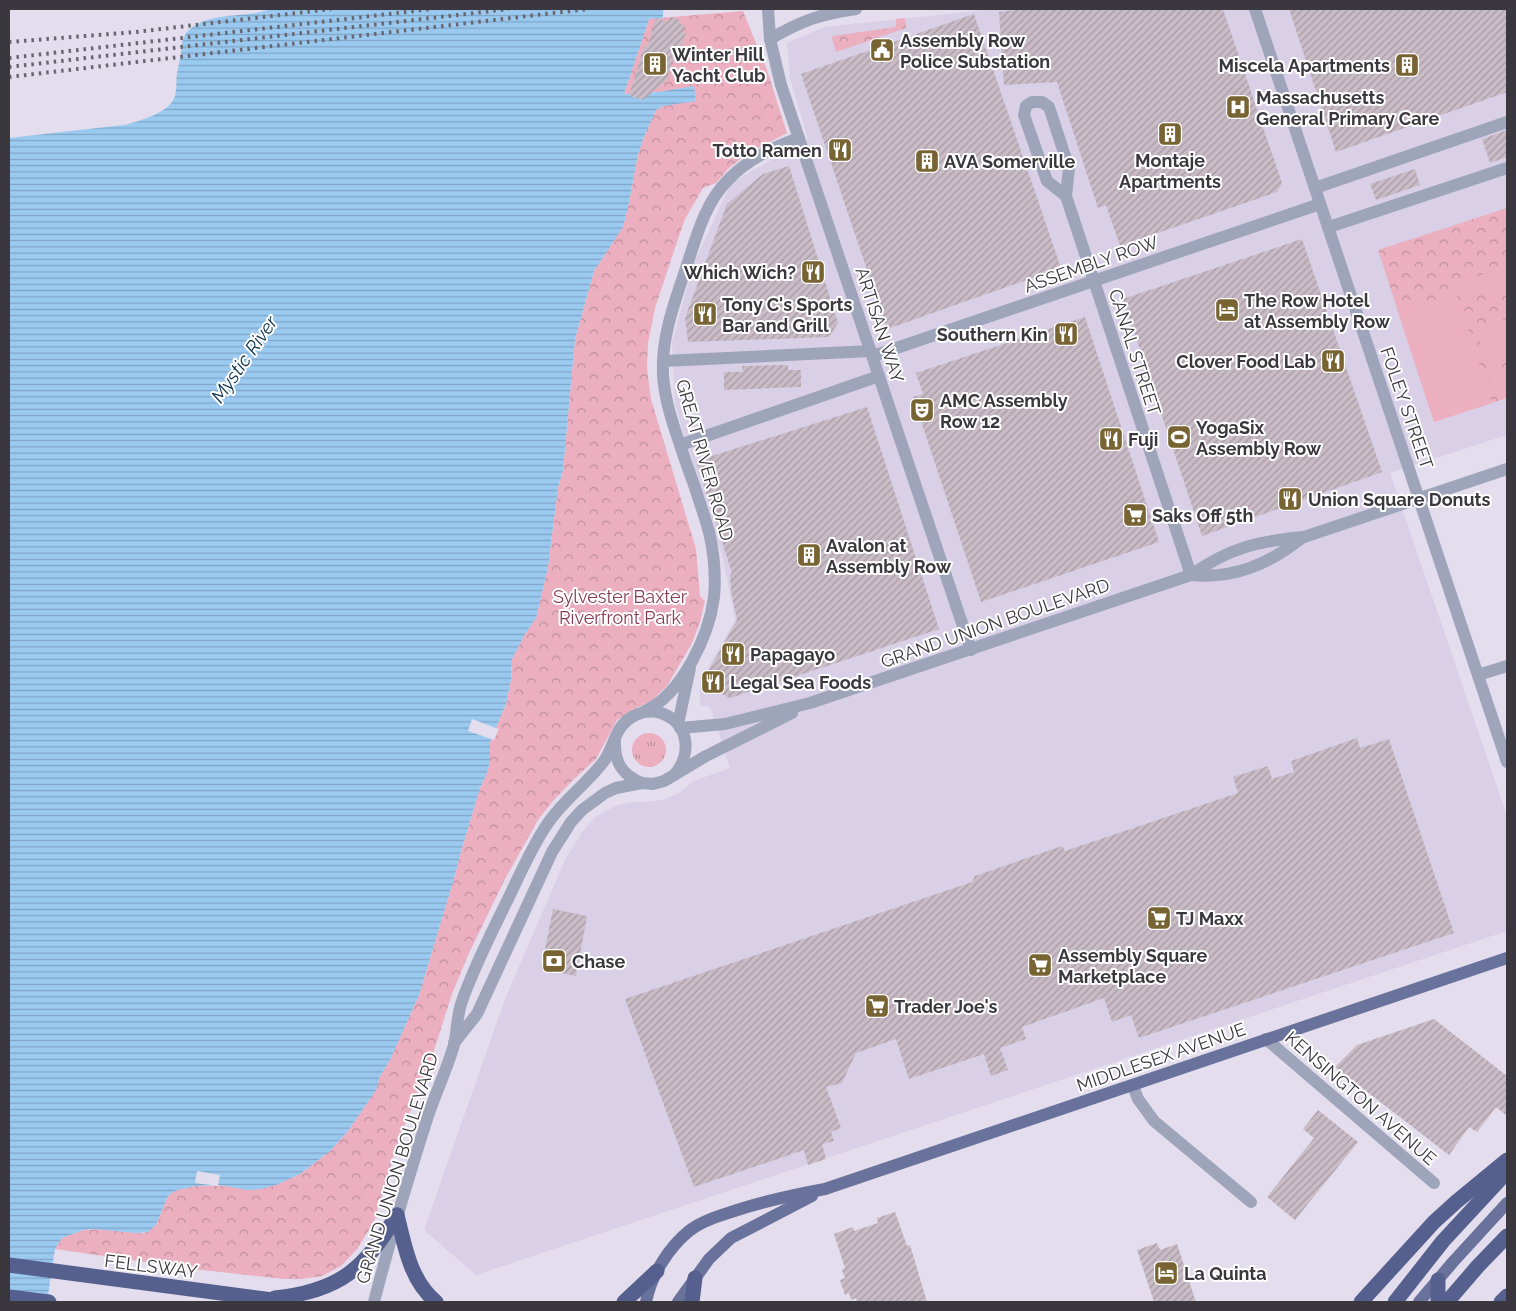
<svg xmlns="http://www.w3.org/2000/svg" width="1516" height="1311" viewBox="0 0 1516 1311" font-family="Raleway,sans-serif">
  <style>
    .built { fill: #d9d0e7 }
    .grass { fill: url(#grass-tufts) }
    .park { fill: url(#park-crowns) }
    .pitch { fill: #ebafc0 }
    .water { fill: url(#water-rules) }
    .pier { fill: #e3dded }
    .building { fill: url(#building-hatch) }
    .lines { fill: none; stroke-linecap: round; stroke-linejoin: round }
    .minor { stroke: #9ea5bb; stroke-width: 12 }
    .major { stroke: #68729a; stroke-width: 12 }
    .highway { stroke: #55608e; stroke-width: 15 }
    .rail { stroke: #69666f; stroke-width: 4; stroke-dasharray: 2.5 5; stroke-linecap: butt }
    .labels { text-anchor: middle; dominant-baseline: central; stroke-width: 4; stroke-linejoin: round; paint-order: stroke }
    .poi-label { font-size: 18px; font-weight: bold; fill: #3a383e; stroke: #fff; text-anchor: start }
    .street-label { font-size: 18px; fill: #3a383e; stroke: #fff }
    .park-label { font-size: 18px; fill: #853b54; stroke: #fff }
    .water-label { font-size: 19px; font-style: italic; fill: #0a2f49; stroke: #fff }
  </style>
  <defs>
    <pattern id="grass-tufts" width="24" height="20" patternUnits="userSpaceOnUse" patternTransform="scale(1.25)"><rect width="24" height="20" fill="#ebafc0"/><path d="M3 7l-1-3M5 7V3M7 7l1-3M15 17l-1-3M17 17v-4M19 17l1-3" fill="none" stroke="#bf8f9d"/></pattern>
    <pattern id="park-crowns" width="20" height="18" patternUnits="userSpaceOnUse" patternTransform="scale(1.25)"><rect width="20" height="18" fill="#ebafc0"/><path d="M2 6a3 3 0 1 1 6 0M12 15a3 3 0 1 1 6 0" fill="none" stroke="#bf8f9d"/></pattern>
    <pattern id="water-rules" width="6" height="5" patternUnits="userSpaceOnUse" patternTransform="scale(1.25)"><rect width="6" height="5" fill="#9bcaf1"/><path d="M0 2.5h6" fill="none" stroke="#7fa5c5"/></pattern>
    <pattern id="building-hatch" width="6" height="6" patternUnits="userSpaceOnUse" patternTransform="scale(1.25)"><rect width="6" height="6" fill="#cabcc7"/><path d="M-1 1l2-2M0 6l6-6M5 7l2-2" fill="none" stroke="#a59aa3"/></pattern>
  </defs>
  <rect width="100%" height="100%" fill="#e3dded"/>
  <polygon class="built" points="995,9 1507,9 1507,435 1390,473 1507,816 1507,931 476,1275 424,1230 505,999 565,860 582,832 595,817 615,806 632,802 645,802 663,800 679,793 694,781 730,768 710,707 700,706 700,682 735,620 723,558 695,474 675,404 672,342 694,263 731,183 808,139 790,78 787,43 824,27"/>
  <circle class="grass" cx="649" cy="750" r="17"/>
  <g class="park">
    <polygon points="743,11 767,70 787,133 747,154 728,169 716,183 703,188 685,219 679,236 655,308 648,343 647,368 651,399 696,549 700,596 705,601 700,622 692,643 667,686 651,701 632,710 617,720 596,759 572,781 552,802 538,820 505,879 469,953 452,994 430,1063 398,1141 374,1222 357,1249 341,1266 322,1276 302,1279 284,1279 193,1269 55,1249 62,1238 83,1230 104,1229 124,1232 143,1233 156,1225 167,1198 171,1193 178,1190 195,1186 276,1185 300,1174 330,1151 348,1131 376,1090 380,1076 390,1060 419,995 453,882 462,848 480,788 487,773 490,761 490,742 506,704 511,679 512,659 525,634 536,618 548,567 558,487 563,470 575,339 594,271 623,226 628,207 638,154 644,137 656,110 663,106 696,100 694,87 658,92 624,94 649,19"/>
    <polygon points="905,18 906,28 836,52 832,38 833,36 896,27 896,19"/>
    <polygon points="1507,208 1507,398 1434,422 1378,250"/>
  </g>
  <g class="pitch">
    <polygon points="1507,266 1507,287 1465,300 1459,282"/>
    <polygon points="1456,293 1492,403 1434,422 1398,312"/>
    <polygon points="1507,319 1507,362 1488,368 1476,329"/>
    <polygon points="1507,366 1507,389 1495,393 1488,372"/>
  </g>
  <path class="water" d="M270,9H663V18L649,19L624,94L658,92L694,86L696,101L663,106L656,110L644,137L638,154L628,207L623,227L594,271L575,339L563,470L558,487L548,567L536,618L525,634L512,659L511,679L506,704L490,742V761L487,773L480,788L462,848L453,882L419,995L390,1060L380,1076L376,1090L348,1131L330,1151L300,1174L276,1185L261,1189L248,1190L219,1185L195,1186L178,1190L171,1193L167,1198L156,1225L148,1232L136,1233L93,1229L83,1230L62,1238L55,1249L47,1302H9V138L124,125C139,121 170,113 175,96C177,88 176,81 177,73C178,67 180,61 181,54C181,46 182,36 189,30C211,11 245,19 270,9Z"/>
  <g class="pier">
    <polygon points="472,719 499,729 494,740 468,731"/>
    <polygon points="197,1171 220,1175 218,1186 195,1183"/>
  </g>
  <g class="building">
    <polygon points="1025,9 1223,9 1282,183 1277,192 1120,246 1106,205 1098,208 1057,82 1004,85 999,12"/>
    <polygon points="1289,9 1507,9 1507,92 1336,152"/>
    <polygon points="974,14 1061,268 887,329 801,74"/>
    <polygon points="669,17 680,20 679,24 685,25 683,32 686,33 681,48 677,47 667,80 643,100 629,96 644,46 647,47 656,18 668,22"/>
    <polygon points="1507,130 1507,157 1490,163 1482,139"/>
    <polygon points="789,166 838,323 829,337 688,342 685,318 727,204 763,174"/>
    <polygon points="1415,169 1420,185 1376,200 1370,184"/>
    <polygon points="1302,239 1382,472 1202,536 1123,299"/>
    <polygon points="1085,317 1159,542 981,602 913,397 923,394 916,373"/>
    <polygon points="788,365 788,370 801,370 801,387 724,390 724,372 743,372 742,366"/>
    <polygon points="867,407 939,629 730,698 701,684 737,620 731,591 730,575 732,573 696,461"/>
    <polygon points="1357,738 1360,748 1389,739 1454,933 1139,1038 1131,1015 1112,1022 1104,998 1022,1027 1026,1039 1000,1048 1008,1070 991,1076 984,1054 909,1079 896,1039 856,1053 842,1083 826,1087 841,1128 831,1132 834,1141 822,1144 826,1159 808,1165 804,1150 694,1187 625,999 972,882 975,876 1062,846 1065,851 1238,793 1233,777 1268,766 1272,779 1294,772 1291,761"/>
    <polygon points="553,909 587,916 576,976 541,969"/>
    <polygon points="1434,1019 1507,1076 1507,1116 1496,1107 1477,1132 1469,1127 1449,1155 1335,1067 1357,1045"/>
    <polygon points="1318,1110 1358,1142 1295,1220 1267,1197 1314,1138 1303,1129"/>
    <polygon points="895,1212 907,1246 910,1245 927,1302 857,1302 856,1298 851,1300 849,1293 845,1295 840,1280 845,1278 842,1270 845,1268 834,1234 853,1227 854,1231 878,1223 877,1218"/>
    <polygon points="1157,1243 1160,1250 1177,1244 1196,1302 1154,1302 1137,1250"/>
  </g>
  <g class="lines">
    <g class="minor">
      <polyline points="768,9 770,39 781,85 971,650"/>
      <polyline points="1255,9 1507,762"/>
      <path d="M770,39C801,21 820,14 856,9"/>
      <polyline points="1315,188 1507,122"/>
      <polyline points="1066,196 1047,181 1024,115 1026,106 1032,102 1042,102 1049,107 1069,168 1066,196 1191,575"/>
      <polyline points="1329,227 1507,168"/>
      <polyline points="873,356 1320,204"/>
      <polyline points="663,361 871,351"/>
      <polyline points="680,445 879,376"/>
      <path d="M1191,575C1235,579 1269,564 1303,537"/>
      <polyline points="1478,675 1507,666"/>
      <path d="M645,711C682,694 709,636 714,597C716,575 714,553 709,532C702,508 694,484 685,460C676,432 665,405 663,375C661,337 675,301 687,265C697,235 705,203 728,180C748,159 772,148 799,138"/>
      <polyline points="678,724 690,668"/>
      <path d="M680,728L725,724L810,703L1191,575C1229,548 1258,541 1304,537L1507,469"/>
      <path d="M615,741C614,762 622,775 642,783"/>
      <polyline points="1266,1039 1434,1183"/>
      <polyline points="454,1043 477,1014 552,852 571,822 582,810 605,793 616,788 642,783 653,784 664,781 706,756 792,713"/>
      <polyline points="1133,1086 1138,1099 1154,1121 1251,1202"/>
      <path d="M374,1302C390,1240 408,1178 428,1116C436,1092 447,1069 454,1045C457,1031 457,1017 461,1004C473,969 490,936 506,903C519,877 530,850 546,826C562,801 587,784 604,761C611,751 613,740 619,730C627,716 645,708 661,713C690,723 692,755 674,775"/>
    </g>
    <g class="major">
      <path d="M646,1302C651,1276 668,1248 689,1231C700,1222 715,1217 728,1213C760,1202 792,1195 825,1189L1507,958"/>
      <polyline points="678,1302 709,1259 731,1238 812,1196"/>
      <polyline points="1419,1302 1453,1262 1507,1203"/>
    </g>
    <g class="highway">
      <path d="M397,1215C405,1247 410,1280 436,1302"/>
      <polyline points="9,1265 288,1302"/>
      <polyline points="1438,1280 1438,1302"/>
      <polyline points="9,1297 49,1302"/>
      <path d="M275,1298C340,1291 364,1269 397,1215"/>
      <polyline points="624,1302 657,1271"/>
      <polyline points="692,1302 695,1278"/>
      <polyline points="1361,1302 1434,1222 1456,1202 1507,1160"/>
      <polyline points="1395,1302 1443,1241 1507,1172"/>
      <polyline points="1447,1302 1478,1266 1507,1236"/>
      <polyline points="1501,1302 1507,1296"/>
    </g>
    <g class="rail">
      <polyline points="9,42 136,32 331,9"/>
      <polyline points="9,58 432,9"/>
      <polyline points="9,67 509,9"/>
      <polyline points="9,77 588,9"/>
    </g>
  </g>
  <defs>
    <symbol id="civic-square" viewBox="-11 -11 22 22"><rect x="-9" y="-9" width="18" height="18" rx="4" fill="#786433" stroke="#fff"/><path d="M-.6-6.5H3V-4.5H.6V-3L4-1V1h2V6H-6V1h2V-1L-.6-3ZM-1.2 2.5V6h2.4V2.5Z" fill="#fff"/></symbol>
    <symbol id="building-square" viewBox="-11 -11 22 22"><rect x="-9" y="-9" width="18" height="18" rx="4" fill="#786433" stroke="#fff"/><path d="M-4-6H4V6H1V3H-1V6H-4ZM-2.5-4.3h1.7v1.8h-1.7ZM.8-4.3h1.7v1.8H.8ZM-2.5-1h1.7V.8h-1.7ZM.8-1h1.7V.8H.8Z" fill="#fff"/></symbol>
    <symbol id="hospital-square" viewBox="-11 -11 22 22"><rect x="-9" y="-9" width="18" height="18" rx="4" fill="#786433" stroke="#fff"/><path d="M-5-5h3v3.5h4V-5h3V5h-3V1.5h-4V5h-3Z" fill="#fff"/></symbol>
    <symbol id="restaurant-square" viewBox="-11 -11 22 22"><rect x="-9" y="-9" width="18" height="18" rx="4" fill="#786433" stroke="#fff"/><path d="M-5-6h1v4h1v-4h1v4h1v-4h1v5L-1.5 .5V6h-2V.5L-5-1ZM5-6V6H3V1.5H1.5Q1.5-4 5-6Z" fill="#fff"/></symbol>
    <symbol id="hotel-square" viewBox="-11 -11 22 22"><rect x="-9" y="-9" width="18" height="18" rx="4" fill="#786433" stroke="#fff"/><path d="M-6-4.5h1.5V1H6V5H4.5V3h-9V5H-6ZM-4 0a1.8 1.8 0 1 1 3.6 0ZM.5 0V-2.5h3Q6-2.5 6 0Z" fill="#fff"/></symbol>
    <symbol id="theatre-square" viewBox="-11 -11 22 22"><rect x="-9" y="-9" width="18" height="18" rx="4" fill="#786433" stroke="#fff"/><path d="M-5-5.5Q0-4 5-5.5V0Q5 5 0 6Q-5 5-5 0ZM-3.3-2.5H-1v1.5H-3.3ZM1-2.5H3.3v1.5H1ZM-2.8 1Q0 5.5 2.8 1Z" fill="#fff"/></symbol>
    <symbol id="stadium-square" viewBox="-11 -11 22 22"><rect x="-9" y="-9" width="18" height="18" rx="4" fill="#786433" stroke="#fff"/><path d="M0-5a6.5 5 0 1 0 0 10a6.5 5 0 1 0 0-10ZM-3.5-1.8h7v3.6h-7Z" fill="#fff"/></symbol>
    <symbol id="supermarket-square" viewBox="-11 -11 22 22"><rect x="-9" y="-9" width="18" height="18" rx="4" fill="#786433" stroke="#fff"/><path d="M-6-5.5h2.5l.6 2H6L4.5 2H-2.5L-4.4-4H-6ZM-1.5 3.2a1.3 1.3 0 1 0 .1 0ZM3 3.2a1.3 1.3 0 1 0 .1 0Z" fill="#fff"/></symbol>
    <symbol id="bank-square" viewBox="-11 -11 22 22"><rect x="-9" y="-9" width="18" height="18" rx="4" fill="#786433" stroke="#fff"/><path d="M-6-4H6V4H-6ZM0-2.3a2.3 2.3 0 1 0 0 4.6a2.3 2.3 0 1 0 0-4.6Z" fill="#fff"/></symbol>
  </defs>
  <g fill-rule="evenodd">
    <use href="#civic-square" x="868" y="36" width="28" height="28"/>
    <use href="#building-square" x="641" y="50" width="28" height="28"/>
    <use href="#building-square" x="1393" y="51" width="28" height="28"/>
    <use href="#hospital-square" x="1224" y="93" width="28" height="28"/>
    <use href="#building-square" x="1156" y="120" width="28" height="28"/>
    <use href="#restaurant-square" x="826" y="136" width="28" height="28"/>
    <use href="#building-square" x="913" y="147" width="28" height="28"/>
    <use href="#restaurant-square" x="799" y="258" width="28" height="28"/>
    <use href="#hotel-square" x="1213" y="296" width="28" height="28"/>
    <use href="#restaurant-square" x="691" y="300" width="28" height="28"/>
    <use href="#restaurant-square" x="1052" y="320" width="28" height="28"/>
    <use href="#restaurant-square" x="1319" y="347" width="28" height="28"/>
    <use href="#theatre-square" x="908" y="396" width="28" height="28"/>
    <use href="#stadium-square" x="1165" y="423" width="28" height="28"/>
    <use href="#restaurant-square" x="1097" y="425" width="28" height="28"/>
    <use href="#restaurant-square" x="1276" y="485" width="28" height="28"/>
    <use href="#supermarket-square" x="1121" y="501" width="28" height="28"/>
    <use href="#building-square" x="795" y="541" width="28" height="28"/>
    <use href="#restaurant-square" x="719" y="640" width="28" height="28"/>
    <use href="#restaurant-square" x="699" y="668" width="28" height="28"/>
    <use href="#supermarket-square" x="1145" y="904" width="28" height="28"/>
    <use href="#bank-square" x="540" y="947" width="28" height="28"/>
    <use href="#supermarket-square" x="1026" y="951" width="28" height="28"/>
    <use href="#supermarket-square" x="863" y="992" width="28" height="28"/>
    <use href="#hotel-square" x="1152" y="1259" width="28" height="28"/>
  </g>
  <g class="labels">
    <g class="poi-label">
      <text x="900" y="40">Assembly Row<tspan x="900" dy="21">Police Substation</tspan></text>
      <text x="672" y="54">Winter Hill<tspan x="672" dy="21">Yacht Club</tspan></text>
      <text x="1390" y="65" text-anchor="end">Miscela Apartments</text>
      <text x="1256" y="97">Massachusetts<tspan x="1256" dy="21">General Primary Care</tspan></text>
      <text x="822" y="150" text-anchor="end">Totto Ramen</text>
      <text x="1170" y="160" text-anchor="middle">Montaje<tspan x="1170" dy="21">Apartments</tspan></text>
      <text x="944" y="161">AVA Somerville</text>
      <text x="796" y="272" text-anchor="end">Which Wich?</text>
      <text x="1244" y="300">The Row Hotel<tspan x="1244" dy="21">at Assembly Row</tspan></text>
      <text x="722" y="304">Tony C's Sports<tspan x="722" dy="21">Bar and Grill</tspan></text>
      <text x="1048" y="334" text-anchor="end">Southern Kin</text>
      <text x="1316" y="361" text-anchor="end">Clover Food Lab</text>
      <text x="940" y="400">AMC Assembly<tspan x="940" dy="21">Row 12</tspan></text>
      <text x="1196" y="427">YogaSix<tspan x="1196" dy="21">Assembly Row</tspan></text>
      <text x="1128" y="439">Fuji</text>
      <text x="1308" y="499">Union Square Donuts</text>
      <text x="1152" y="515">Saks Off 5th</text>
      <text x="826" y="545">Avalon at<tspan x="826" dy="21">Assembly Row</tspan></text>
      <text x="750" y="654">Papagayo</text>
      <text x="730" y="682">Legal Sea Foods</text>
      <text x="1176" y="918">TJ Maxx</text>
      <text x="1058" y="955">Assembly Square<tspan x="1058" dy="21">Marketplace</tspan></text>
      <text x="572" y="961">Chase</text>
      <text x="894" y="1006">Trader Joe's</text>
      <text x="1184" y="1273">La Quinta</text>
    </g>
    <g class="street-label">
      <text transform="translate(1091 264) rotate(-19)">ASSEMBLY ROW</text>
      <text transform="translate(880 325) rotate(72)">ARTISAN WAY</text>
      <text transform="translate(1135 352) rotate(72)">CANAL STREET</text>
      <text transform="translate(1407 408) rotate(71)">FOLEY STREET</text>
      <text transform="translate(705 460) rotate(74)">GREAT RIVER ROAD</text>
      <text transform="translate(995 623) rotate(-19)">GRAND UNION BOULEVARD</text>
      <text transform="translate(1161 1057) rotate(-19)">MIDDLESEX AVENUE</text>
      <text transform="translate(1361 1098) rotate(41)">KENSINGTON AVENUE</text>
      <text transform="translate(397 1168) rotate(-73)">GRAND UNION BOULEVARD</text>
      <text transform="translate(151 1266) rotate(7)">FELLSWAY</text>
    </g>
    <g class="park-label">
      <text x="620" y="596">Sylvester Baxter<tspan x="620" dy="21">Riverfront Park</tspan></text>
    </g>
    <g class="water-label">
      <text transform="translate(244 359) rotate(-55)">Mystic River</text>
    </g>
  </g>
  <rect width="1516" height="1311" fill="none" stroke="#3a383e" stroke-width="20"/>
</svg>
